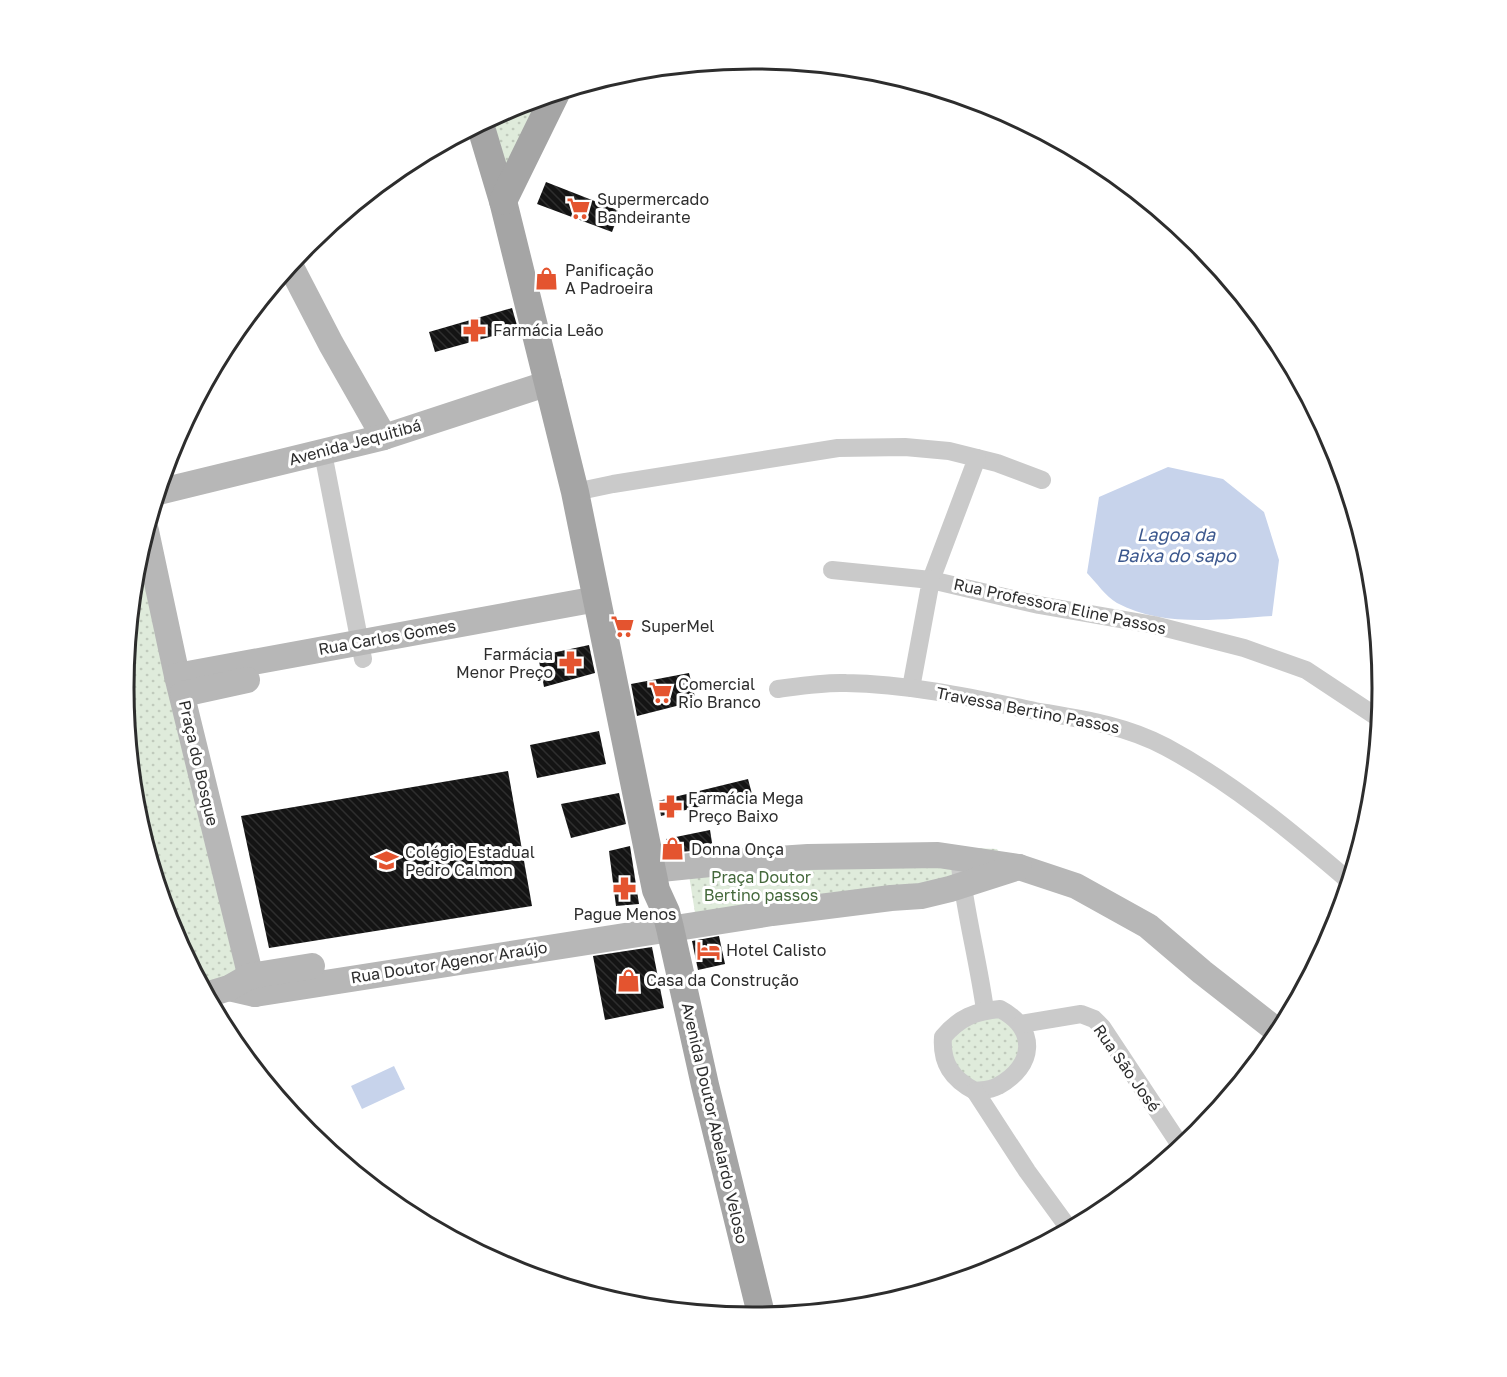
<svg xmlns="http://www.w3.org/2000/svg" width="1507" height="1377" viewBox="0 0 1507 1377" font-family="'Golos Text',sans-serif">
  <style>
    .park { fill: url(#park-dots) }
    .water { fill: #c7d3eb }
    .building { fill: url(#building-back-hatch) }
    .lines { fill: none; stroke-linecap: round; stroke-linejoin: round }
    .street { stroke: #cacaca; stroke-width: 18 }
    .secondary { stroke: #b7b7b7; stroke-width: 26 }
    .primary { stroke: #a5a5a5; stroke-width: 28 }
    .labels { text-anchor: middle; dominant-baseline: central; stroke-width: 6; stroke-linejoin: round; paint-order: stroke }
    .poi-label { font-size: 16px; fill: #2d2d2d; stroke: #fff; text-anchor: start }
    .street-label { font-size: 16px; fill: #2d2d2d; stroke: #fff }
    .park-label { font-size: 16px; fill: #44683b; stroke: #fff }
    .water-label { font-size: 18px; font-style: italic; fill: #3c588e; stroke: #fff }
    .rim { fill: none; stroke: #2d2d2d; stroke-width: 3 }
  </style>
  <defs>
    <pattern id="park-dots" width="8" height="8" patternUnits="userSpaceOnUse" patternTransform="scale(1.5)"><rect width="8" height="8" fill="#dfebdb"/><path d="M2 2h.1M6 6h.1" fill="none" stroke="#c0cabc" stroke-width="1.8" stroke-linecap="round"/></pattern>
    <pattern id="building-back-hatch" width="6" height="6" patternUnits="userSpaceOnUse" patternTransform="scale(1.5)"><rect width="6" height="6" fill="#141414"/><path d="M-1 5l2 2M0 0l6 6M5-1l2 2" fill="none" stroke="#2e2e2e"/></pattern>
  </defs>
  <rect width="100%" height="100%" fill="#fff"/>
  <g class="park">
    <polygon points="556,93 502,200 480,124 513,106"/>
    <polygon points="146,531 250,976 206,994 171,929 136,811 124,688 136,565"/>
    <polygon points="972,848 997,849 1010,870 696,919 688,869"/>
    <polygon points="989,1010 1016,1024 1023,1063 999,1085 973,1087 945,1052 961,1019"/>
  </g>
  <g class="water">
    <path d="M1168,467L1223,479L1264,512L1279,560L1272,616C1222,619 1163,628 1117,603C1106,597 1096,582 1087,573L1099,497Z"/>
    <polygon points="394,1066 405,1089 362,1109 351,1086"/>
  </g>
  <g class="building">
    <polygon points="546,182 620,211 612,232 537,204"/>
    <polygon points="512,308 518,329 435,352 429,332"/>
    <polygon points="589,645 595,673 544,687 538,656"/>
    <polygon points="689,673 696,701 637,716 631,684"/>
    <polygon points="599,731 606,764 537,778 530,745"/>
    <polygon points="508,771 532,906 269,948 241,816"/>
    <polygon points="748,779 752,794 661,816 658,801"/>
    <polygon points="619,793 626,824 571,838 561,804"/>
    <polygon points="710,830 713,849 669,853 666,839"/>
    <polygon points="630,846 639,904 616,906 609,851"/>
    <polygon points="719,936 725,964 698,970 692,941"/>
    <polygon points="652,947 664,1008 605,1020 593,956"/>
  </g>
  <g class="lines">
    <g class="street">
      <polyline points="323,453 363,659"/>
      <polyline points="977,458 997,463 1042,480"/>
      <polyline points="575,492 613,484 838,448 905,447 949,451 977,458 931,580 1039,605 1154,625 1244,648 1306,670 1380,719"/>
      <polyline points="832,570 931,580 911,688"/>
      <path d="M778,689C800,686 823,682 846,683C910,684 973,698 1035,711C1081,719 1125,725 1166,747C1233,783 1293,833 1350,882"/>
      <path d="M959,857C964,908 978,959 985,1010"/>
      <path d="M1000,1009C1038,1029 1035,1066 998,1086C991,1090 982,1090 975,1091C952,1079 941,1063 943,1037C959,1018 975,1011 1000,1009Z"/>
      <polyline points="1021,1024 1081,1014 1094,1019 1102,1027 1182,1148"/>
      <polyline points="975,1091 1027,1171 1070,1230"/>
    </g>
    <g class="secondary">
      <polyline points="290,265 331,344 384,437"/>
      <polyline points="158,492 384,437 549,383"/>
      <polyline points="146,531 177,676 255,994"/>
      <polyline points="177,676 597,599"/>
      <polyline points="183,694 247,680"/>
      <polyline points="651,870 730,862 808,857 938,855 1019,867 1076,886 1148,926 1202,972 1280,1033"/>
      <polyline points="229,988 255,994 772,913 891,898 921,896 950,889 1019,867"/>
      <polyline points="206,995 229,988 250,976 312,966"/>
    </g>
    <g class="primary">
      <polyline points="480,124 503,201 575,492 656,890 666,912 670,928 705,1085 762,1318"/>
      <polyline points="503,201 556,93"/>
    </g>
  </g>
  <defs>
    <symbol id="supermarket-bare" viewBox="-9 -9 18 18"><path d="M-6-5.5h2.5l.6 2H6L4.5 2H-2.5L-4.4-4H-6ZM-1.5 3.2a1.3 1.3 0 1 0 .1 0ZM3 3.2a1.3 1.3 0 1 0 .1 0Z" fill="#e4542f" stroke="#fff" stroke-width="2.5" paint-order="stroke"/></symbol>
    <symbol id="shop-bare" viewBox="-9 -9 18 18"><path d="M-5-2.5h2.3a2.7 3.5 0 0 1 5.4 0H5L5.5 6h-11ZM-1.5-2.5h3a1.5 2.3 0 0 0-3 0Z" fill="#e4542f" stroke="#fff" stroke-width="2.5" paint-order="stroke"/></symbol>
    <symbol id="pharmacy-bare" viewBox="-9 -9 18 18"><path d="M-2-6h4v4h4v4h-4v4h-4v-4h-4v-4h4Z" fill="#e4542f" stroke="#fff" stroke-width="2.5" paint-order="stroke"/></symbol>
    <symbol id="school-bare" viewBox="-9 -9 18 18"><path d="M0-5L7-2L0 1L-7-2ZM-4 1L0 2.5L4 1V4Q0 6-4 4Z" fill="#e4542f" stroke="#fff" stroke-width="2.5" paint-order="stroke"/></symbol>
    <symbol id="hotel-bare" viewBox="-9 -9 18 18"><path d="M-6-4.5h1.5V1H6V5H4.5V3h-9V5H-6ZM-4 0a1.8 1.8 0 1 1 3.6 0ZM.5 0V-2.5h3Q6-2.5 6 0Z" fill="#e4542f" stroke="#fff" stroke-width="2.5" paint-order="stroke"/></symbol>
  </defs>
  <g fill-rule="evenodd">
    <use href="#supermarket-bare" x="562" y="192" width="33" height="33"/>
    <use href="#shop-bare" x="530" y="262" width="33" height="33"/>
    <use href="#pharmacy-bare" x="458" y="314" width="33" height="33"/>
    <use href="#supermarket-bare" x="606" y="610" width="33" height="33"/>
    <use href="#pharmacy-bare" x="554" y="646" width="33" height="33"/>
    <use href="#supermarket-bare" x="644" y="676" width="33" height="33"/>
    <use href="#pharmacy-bare" x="654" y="790" width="33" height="33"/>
    <use href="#shop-bare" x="656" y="832" width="33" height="33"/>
    <use href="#school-bare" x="370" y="844" width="33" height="33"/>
    <use href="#pharmacy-bare" x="608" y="872" width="33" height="33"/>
    <use href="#hotel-bare" x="692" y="934" width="33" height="33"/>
    <use href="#shop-bare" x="612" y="964" width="33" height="33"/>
  </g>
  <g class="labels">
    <g class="poi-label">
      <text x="597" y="199">Supermercado<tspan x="597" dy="18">Bandeirante</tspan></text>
      <text x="565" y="270">Panificação<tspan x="565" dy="18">A Padroeira</tspan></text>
      <text x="493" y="330">Farmácia Leão</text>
      <text x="641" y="626">SuperMel</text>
      <text x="553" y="654" text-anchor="end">Farmácia<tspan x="553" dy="18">Menor Preço</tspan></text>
      <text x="678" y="684">Comercial<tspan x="678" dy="18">Rio Branco</tspan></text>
      <text x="688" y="798">Farmácia Mega<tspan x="688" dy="18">Preço Baixo</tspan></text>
      <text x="691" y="849">Donna Onça</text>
      <text x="405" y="852">Colégio Estadual<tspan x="405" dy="18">Pedro Calmon</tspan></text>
      <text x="625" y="914" text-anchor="middle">Pague Menos</text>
      <text x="726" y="950">Hotel Calisto</text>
      <text x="646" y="980">Casa da Construção</text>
    </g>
    <g class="street-label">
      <text transform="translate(355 442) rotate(-15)">Avenida Jequitibá</text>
      <text transform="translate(1060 606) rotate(12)">Rua Professora Eline Passos</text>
      <text transform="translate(387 637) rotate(-10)">Rua Carlos Gomes</text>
      <text transform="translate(1028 710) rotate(11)">Travessa Bertino Passos</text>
      <text transform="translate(199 763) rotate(77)">Praça do Bosque</text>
      <text transform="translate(449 962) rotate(-9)">Rua Doutor Agenor Araújo</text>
      <text transform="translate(1127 1068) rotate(55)">Rua São José</text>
      <text transform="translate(715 1123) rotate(77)">Avenida Doutor Abelardo Veloso</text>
    </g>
    <g class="park-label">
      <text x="761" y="877">Praça Doutor<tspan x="761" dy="18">Bertino passos</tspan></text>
    </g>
    <g class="water-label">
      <text x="1176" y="534">Lagoa da<tspan x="1176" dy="21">Baixa do sapo</tspan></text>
    </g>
  </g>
  <path d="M0 0H1507V1377H0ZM134 688a619 619 0 1 1 1238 0a619 619 0 1 1-1238 0Z" fill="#fff" fill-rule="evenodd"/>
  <path class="rim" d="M134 688a619 619 0 1 1 1238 0a619 619 0 1 1-1238 0Z"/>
</svg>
